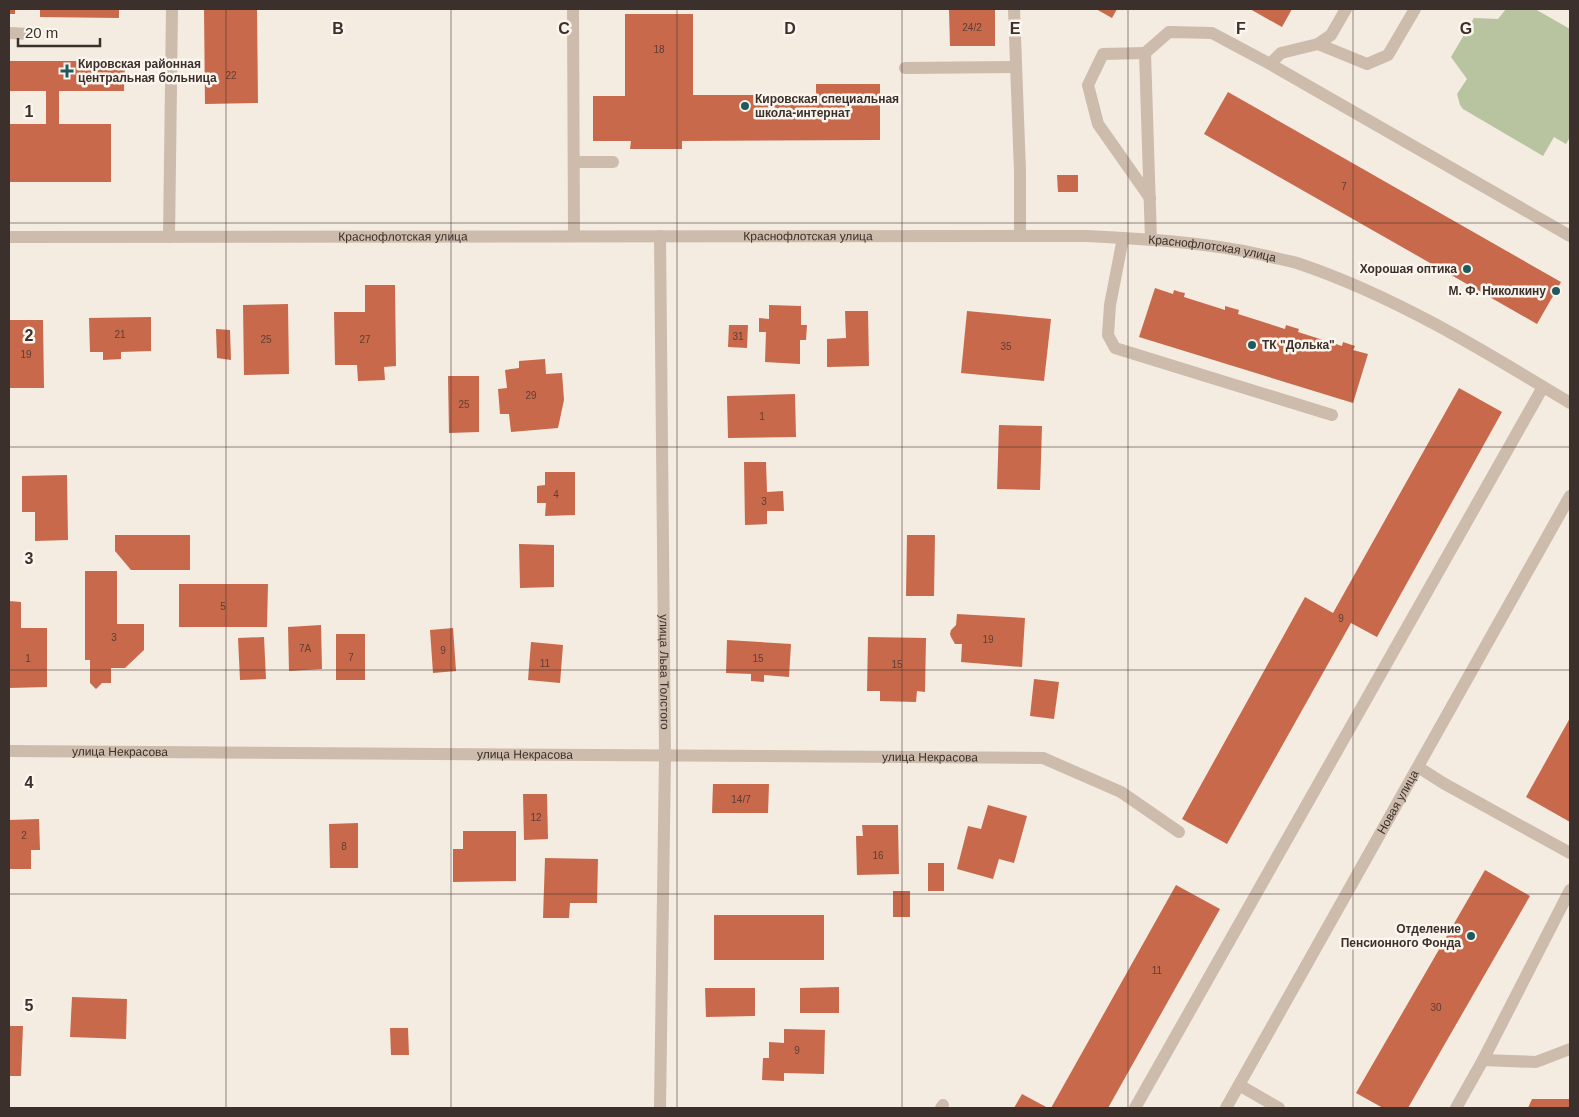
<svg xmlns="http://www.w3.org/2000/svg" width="1579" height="1117" viewBox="0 0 1579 1117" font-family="Helvetica,sans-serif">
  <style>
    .green { fill: #b8c4a0 }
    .building { fill: #c8694b }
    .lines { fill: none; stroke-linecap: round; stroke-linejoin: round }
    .service { stroke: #cdbbac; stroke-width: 12 }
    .minor { stroke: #cdbbac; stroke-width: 12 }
    .tertiary { stroke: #cdbbac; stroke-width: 12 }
    .grid { fill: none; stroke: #3b302b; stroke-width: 1; stroke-opacity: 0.55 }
    .poi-dot { fill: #1f5a5e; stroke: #fbf5ee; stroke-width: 2 }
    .labels { text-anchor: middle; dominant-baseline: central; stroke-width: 5; stroke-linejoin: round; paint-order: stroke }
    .number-label { font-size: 10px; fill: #5e3e33 }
    .poi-label { font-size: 12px; font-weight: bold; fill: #3b302b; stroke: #fbf5ee; text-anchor: start }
    .street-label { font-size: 12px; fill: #3b302b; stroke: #fbf5ee }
    .grid-label { font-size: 16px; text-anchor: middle; font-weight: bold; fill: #3b302b; stroke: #fbf5ee; stroke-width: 5; stroke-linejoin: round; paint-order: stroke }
  </style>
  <rect width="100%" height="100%" fill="#f4ebe1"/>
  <polygon class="green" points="1506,9 1535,9 1570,29 1570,137 1566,144 1554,137 1543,156 1463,109 1460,105 1457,94 1467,79 1451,57 1474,18 1498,19"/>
  <g class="building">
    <rect x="9" y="9" width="6" height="5"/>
    <polygon points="40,9 119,9 119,18 40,17"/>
    <polygon points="204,9 257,9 258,103 205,104"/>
    <polygon points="949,9 995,9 995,46 950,46"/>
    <polygon points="1096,9 1117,9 1112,18"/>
    <polygon points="1250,9 1292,9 1282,27"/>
    <polygon points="625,14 693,14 693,95 816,95 816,84 880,84 880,140 682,141 682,149 630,149 631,141 593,141 593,96 625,96"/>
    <polygon points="9,61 125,61 124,91 59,91 59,124 111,124 111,182 9,182 9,124 46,124 46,91 9,91"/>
    <polygon points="1228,92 1561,282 1537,324 1204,134"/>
    <polygon points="1057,175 1078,175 1078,192 1058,192"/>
    <polygon points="365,285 395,285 396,366 384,367 385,380 358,381 357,365 335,365 334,312 365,312"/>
    <polygon points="1155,288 1173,294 1174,290 1180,292 1185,293 1184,297 1225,310 1225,306 1239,310 1238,314 1285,329 1286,325 1299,329 1298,332 1342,346 1343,342 1355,346 1353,350 1368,354 1353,403 1139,337"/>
    <polygon points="288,304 289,374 244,375 243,305"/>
    <polygon points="769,305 801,306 801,325 807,325 806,340 800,340 800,364 765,362 766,332 759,332 759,318 769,319"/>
    <polygon points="845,311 868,311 869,366 827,367 827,339 846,338"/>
    <polygon points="967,311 1051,319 1044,381 961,373"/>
    <polygon points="151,317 151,351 121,352 121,359 103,360 103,352 90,352 89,318"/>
    <polygon points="9,320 43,320 44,388 9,388"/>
    <polygon points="729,325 748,325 747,348 728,347"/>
    <polygon points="216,329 230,330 231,360 217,358"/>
    <polygon points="545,359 546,374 562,373 564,400 558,428 511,432 509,414 500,414 498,389 507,388 505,370 519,368 519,361"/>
    <polygon points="448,376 479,376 479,432 449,433"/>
    <polygon points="1459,388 1502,412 1377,637 1351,623 1227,844 1182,819 1305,597 1333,613"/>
    <polygon points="795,394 796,437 728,438 727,396"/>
    <polygon points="999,425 1042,426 1040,490 997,489"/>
    <polygon points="744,462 766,462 767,492 783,491 784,511 767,511 767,524 745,525"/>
    <polygon points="545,472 575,472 575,515 545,516 546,503 537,503 537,486 545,485"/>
    <polygon points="67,475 68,540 35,541 35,512 22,512 22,476"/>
    <polygon points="115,535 190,535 190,570 131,570 115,551"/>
    <polygon points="907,535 935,535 934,596 906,596"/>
    <polygon points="519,544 554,545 554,587 520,588"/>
    <polygon points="85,571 117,571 117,624 144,624 144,650 125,668 111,668 111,683 102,683 96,689 90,683 90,660 85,660"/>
    <polygon points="179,584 268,584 267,627 179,627"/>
    <polygon points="9,601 21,602 21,628 47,628 47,687 9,688"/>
    <polygon points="957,614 1025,618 1022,667 961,662 962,644 955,644 951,637 950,634 951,630 956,625"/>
    <polygon points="321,625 322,669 289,671 288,627"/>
    <polygon points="453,628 456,671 433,673 430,630"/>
    <rect x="336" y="634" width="29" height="46"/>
    <polygon points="264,637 266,679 240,680 238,638"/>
    <polygon points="868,637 926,638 925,692 917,691 916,702 880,701 880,691 867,691"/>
    <polygon points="727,640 791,644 789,677 764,675 764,682 751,681 751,674 726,673"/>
    <polygon points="531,642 563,645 560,683 528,680"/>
    <polygon points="1034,679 1059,682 1054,719 1030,716"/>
    <polygon points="1570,718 1570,822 1526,797"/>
    <polygon points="713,784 769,784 768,813 712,813"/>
    <polygon points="523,794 547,794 548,839 524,840"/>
    <polygon points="988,805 1027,816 1014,863 999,859 993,879 957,869 968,826 981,829"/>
    <polygon points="39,819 40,850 31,850 31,869 9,869 9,820"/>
    <polygon points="358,823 358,868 330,868 329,824"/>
    <polygon points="862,825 898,825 899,874 857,875 856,836 863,836"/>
    <polygon points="463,831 516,831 516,881 453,882 453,849 463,849"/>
    <polygon points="545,858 598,859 597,903 570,903 569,918 543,918"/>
    <rect x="928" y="863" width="16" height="28"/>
    <polygon points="1485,870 1530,896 1408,1108 1383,1108 1356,1093"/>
    <polygon points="1176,885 1220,909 1108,1108 1051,1108"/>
    <rect x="893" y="891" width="17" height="26"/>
    <rect x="714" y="915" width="110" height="45"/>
    <polygon points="839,987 839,1013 800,1013 800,988"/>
    <polygon points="705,988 755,988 755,1016 706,1017"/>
    <polygon points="72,997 127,999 126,1039 70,1037"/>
    <polygon points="9,1026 23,1026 21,1076 9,1076"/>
    <polygon points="390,1028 408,1028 409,1055 391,1055"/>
    <polygon points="784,1029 825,1030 824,1074 784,1073 784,1081 762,1080 763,1058 769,1058 769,1042 784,1043"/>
    <polygon points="1022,1094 1048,1108 1014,1108"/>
    <polygon points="1532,1099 1570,1099 1570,1108 1528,1108"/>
  </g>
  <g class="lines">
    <g class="service">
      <polyline points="573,9 574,236"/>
      <polyline points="1014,9 1020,172 1020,236"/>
      <polyline points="9,33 29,34"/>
      <polyline points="1318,44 1367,64 1388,55 1415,9"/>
      <polyline points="1145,53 1103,54 1088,85 1098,124 1150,198"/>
      <polyline points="1270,64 1281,53 1318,44 1331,35 1346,9"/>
      <polyline points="905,68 1016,67"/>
      <polyline points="574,162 613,162"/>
      <polyline points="169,237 172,9"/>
      <polyline points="1123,238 1110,305 1108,335 1115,348 1332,415"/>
      <polyline points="1151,240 1145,53 1169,32 1212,33 1270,64 1570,236"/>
      <polyline points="1043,758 1121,792 1179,832"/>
      <polyline points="1418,767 1443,783 1570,853"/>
      <polyline points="1483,1060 1536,1062 1570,1049"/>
      <polyline points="1239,1085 1279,1108"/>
      <polyline points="941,1108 943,1105"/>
      <polyline points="1135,1108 1543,387"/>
      <polyline points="1456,1108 1483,1060 1570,890"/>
    </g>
    <g class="minor">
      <path id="s1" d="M660,236L665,755L660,1108"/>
      <path id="s2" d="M9,751L1043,758"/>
    </g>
    <g class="tertiary">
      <path id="s3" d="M9,237L1086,236C1145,239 1205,242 1263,255C1274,258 1286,260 1297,263C1393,295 1483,350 1570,403"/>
      <path id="s4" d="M1226,1108L1570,496"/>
    </g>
  </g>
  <path class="grid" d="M226,9V1108M451,9V1108M677,9V1108M902,9V1108M1128,9V1108M1353,9V1108M9,223H1570M9,447H1570M9,670H1570M9,894H1570"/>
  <g class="poi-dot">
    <path d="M64.5 63.5h5v5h5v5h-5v5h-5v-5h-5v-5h5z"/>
    <circle cx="745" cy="106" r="5"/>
    <circle cx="1467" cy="269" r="5"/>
    <circle cx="1556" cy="291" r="5"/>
    <circle cx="1252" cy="345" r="5"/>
    <circle cx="1471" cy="936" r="5"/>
  </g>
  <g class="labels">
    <g class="number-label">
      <text x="972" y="27">24/2</text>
      <text x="659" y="49">18</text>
      <text x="231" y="75">22</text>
      <text x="1344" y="186">7</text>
      <text x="120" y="334">21</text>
      <text x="738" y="336">31</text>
      <text x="266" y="339">25</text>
      <text x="365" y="339">27</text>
      <text x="1006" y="346">35</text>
      <text x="26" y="354">19</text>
      <text x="531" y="395">29</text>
      <text x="464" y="404">25</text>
      <text x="762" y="416">1</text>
      <text x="556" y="494">4</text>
      <text x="764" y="501">3</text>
      <text x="223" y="606">5</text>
      <text x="1341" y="618">9</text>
      <text x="114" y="637">3</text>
      <text x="988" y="639">19</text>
      <text x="305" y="648">7А</text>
      <text x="443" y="650">9</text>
      <text x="351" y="657">7</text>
      <text x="28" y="658">1</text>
      <text x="758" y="658">15</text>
      <text x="545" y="663">11</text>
      <text x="897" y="664">15</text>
      <text x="741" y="799">14/7</text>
      <text x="536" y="817">12</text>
      <text x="24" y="835">2</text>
      <text x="344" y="846">8</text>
      <text x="878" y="855">16</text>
      <text x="1157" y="970">11</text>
      <text x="1436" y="1007">30</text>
      <text x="797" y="1050">9</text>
    </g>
    <g class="poi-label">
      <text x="78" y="64">Кировская районная<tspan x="78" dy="14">центральная больница</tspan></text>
      <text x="755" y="99">Кировская специальная<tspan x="755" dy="14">школа-интернат</tspan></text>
      <text x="1457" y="269" text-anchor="end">Хорошая оптика</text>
      <text x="1546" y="291" text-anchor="end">М. Ф. Николкину</text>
      <text x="1262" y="345">ТК "Долька"</text>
      <text x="1461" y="929" text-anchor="end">Отделение<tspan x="1461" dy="14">Пенсионного Фонда</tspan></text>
    </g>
    <g class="street-label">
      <text stroke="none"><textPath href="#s3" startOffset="394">Краснофлотская улица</textPath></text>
      <text stroke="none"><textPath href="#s3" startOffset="799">Краснофлотская улица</textPath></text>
      <text stroke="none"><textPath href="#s3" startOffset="1204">Краснофлотская улица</textPath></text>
      <text stroke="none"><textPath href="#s1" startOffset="436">улица Льва Толстого</textPath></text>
      <text stroke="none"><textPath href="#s2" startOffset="111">улица Некрасова</textPath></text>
      <text stroke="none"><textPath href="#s2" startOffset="516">улица Некрасова</textPath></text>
      <text stroke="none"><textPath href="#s2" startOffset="921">улица Некрасова</textPath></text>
      <text stroke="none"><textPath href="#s4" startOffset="351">Новая улица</textPath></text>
    </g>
  </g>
  <g class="grid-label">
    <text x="338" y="34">B</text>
    <text x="564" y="34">C</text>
    <text x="790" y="34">D</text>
    <text x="1015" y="34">E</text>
    <text x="1241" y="34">F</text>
    <text x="1466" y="34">G</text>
    <text x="29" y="117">1</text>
    <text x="29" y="341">2</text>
    <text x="29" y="564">3</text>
    <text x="29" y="788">4</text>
    <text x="29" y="1011">5</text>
  </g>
  <rect width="1579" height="1117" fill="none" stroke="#3b302b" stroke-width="20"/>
  <path d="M18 38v8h82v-8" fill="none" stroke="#3b302b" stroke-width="2.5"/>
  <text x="25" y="38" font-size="15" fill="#3b302b" stroke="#fbf5ee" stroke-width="4" paint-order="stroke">20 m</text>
</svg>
